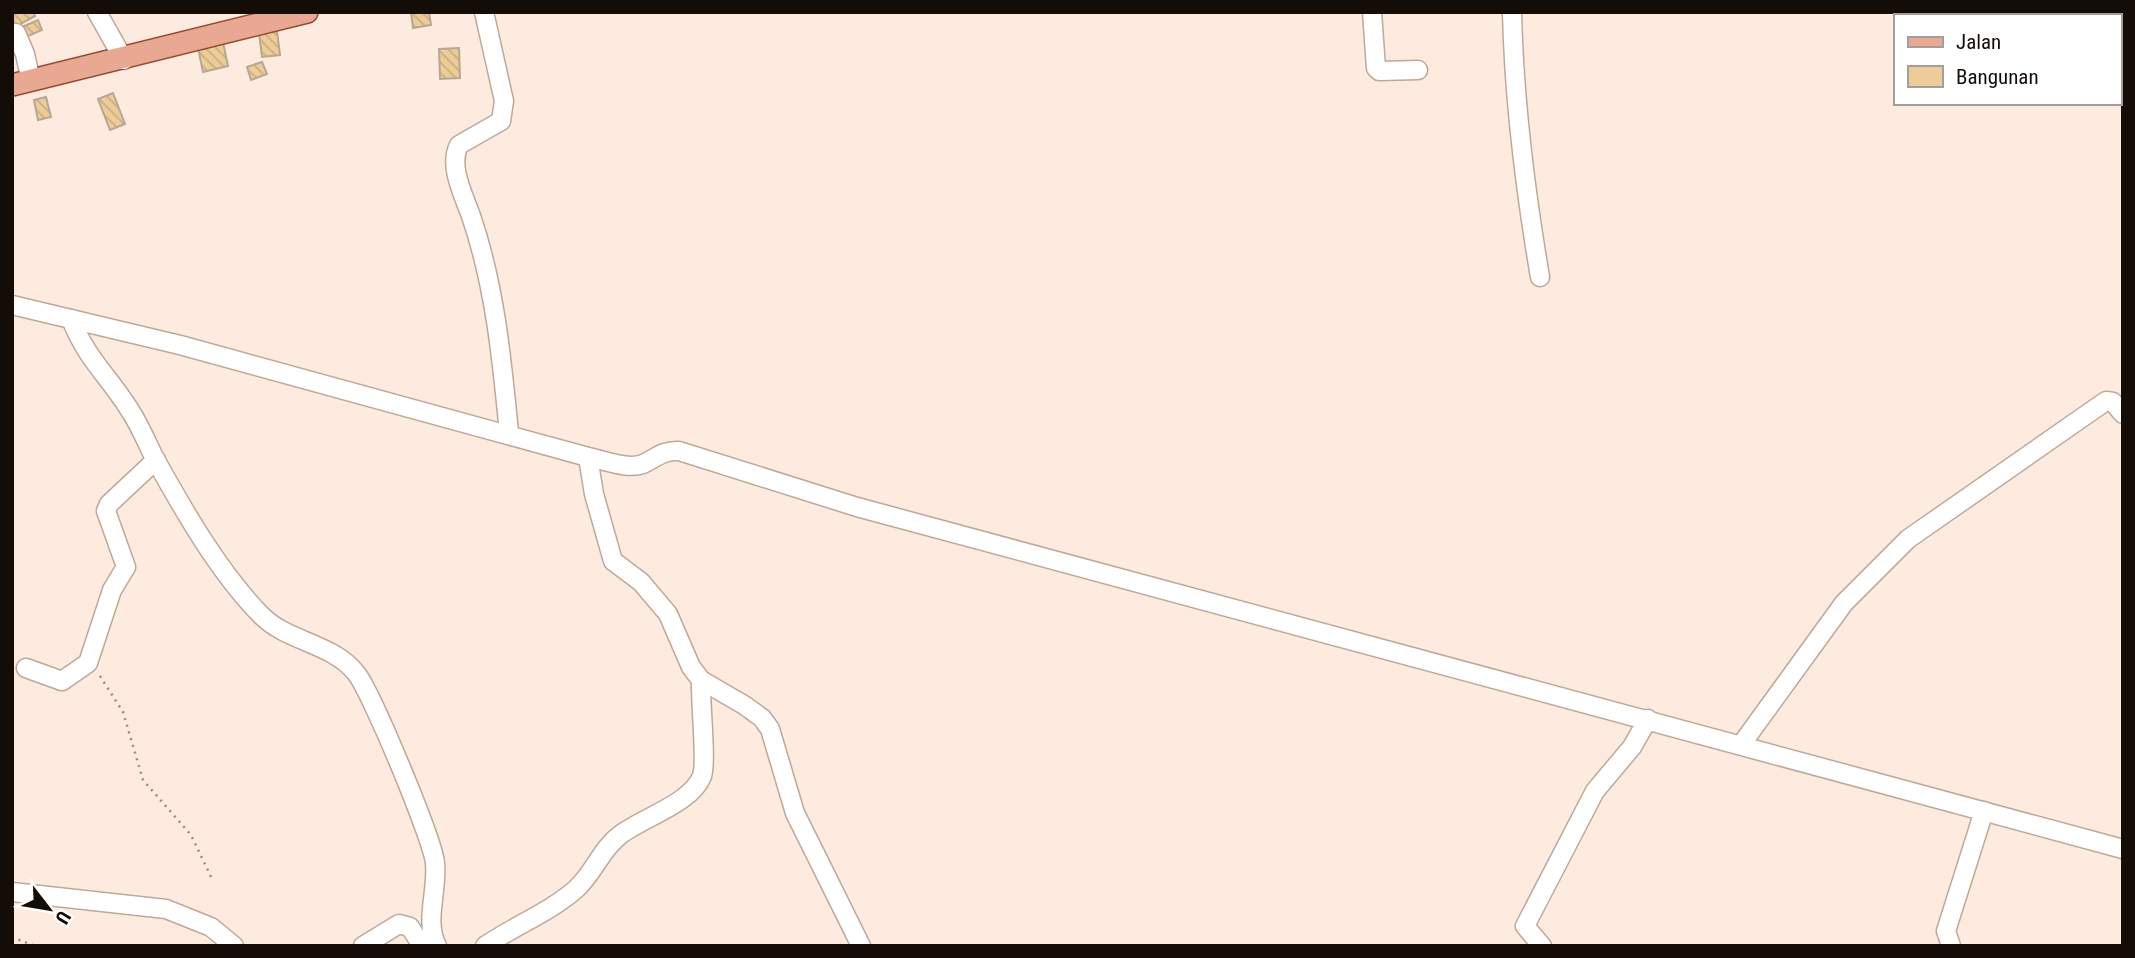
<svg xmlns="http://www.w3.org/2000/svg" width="2135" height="958" viewBox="0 0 2135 958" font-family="'Roboto Condensed',sans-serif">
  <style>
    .building { fill: url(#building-back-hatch); stroke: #b5a894; stroke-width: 2 }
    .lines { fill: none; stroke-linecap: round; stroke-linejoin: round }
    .minor-casing { stroke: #bda99a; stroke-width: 21 }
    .major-casing { stroke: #934c33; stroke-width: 24 }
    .path { stroke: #978a81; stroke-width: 2.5; stroke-dasharray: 2 5; stroke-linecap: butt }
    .minor { stroke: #fff; stroke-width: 18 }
    .major { stroke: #e8a892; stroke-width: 21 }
  </style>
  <defs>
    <pattern id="building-back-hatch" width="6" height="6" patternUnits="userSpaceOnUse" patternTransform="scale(1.75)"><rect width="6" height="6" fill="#edcc97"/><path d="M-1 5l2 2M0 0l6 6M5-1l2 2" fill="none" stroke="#caae81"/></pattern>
  </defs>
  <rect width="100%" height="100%" fill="#fcebde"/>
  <g class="building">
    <polygon points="33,12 35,16 15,27 12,13"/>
    <polygon points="411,12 429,12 431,25 413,28"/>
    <polygon points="38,20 42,30 21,39 17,29"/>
    <polygon points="277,31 280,55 262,57 259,33"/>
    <polygon points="223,42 228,66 203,72 198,48"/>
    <polygon points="459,48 460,78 440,79 439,49"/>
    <polygon points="262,62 267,74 251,80 247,67"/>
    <polygon points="113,93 125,124 110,130 98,99"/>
    <polygon points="46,97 51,117 38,120 34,100"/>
  </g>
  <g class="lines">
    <defs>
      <g id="minor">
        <polyline points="97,12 124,60"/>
        <path d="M484,12L504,101L501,121L459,145C448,166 464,196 471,216C495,286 502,360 509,433"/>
        <polyline points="1372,12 1376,68 1379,71 1418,70"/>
        <path d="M1512,12C1514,102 1525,189 1540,277"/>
        <polyline points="16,33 25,54 31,81"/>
        <path d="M12,305L180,345L588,457C604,460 627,470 643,464C656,458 663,450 679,451L857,507L2123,849"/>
        <path d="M71,319C87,360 109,376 131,412C140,426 147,443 155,459C184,511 220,574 262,616C288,642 332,643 356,673C371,691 433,840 435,863C438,890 424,922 437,946"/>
        <polyline points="588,457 594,494 613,561 641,582 668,614 691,667 701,680 744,705 762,718 770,729 795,813 861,946"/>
        <polyline points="26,668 62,681 88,663 112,590 126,567 106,511 109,504 156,460"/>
        <polyline points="1741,745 1844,603 1908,539 2106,401 2113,402 2123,414"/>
        <polyline points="12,892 166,909 211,927 234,946"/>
        <polyline points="363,946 399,924 410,927 422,946"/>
        <path d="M485,946C514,926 550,912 576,889C594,873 601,849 620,835C642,818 692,803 702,776C707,762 700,701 701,680"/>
        <polyline points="1542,946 1525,926 1595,791 1632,747 1648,719"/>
        <polyline points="1951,946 1946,931 1984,811"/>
      </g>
      <polyline id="major" points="12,85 307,12"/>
    </defs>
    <use href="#minor" class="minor-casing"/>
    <use href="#major" class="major-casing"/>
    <g class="path">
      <polyline points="100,676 123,712 143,780 191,835 213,881"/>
      <polyline points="12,937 35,946"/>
    </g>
    <use href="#minor" class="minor"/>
    <use href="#major" class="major"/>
  </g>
  <rect width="2135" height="958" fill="none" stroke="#130c07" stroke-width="28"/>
  <rect x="1894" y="14" width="228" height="91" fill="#ffffff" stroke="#a19e9c" stroke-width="2"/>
  <rect x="1908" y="37" width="35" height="10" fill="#e8a892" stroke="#a19e9c" stroke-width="2"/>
  <text x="1956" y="49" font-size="21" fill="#130c07">Jalan</text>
  <rect x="1908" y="66" width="35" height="21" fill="#edcc97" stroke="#a19e9c" stroke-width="2"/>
  <text x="1956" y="84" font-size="21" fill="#130c07">Bangunan</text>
  <g transform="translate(49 909) rotate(121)" stroke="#ffffff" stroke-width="5" paint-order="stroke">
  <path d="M0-5L12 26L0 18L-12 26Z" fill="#130c07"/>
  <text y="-10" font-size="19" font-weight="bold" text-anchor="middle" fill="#130c07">U</text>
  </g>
</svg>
